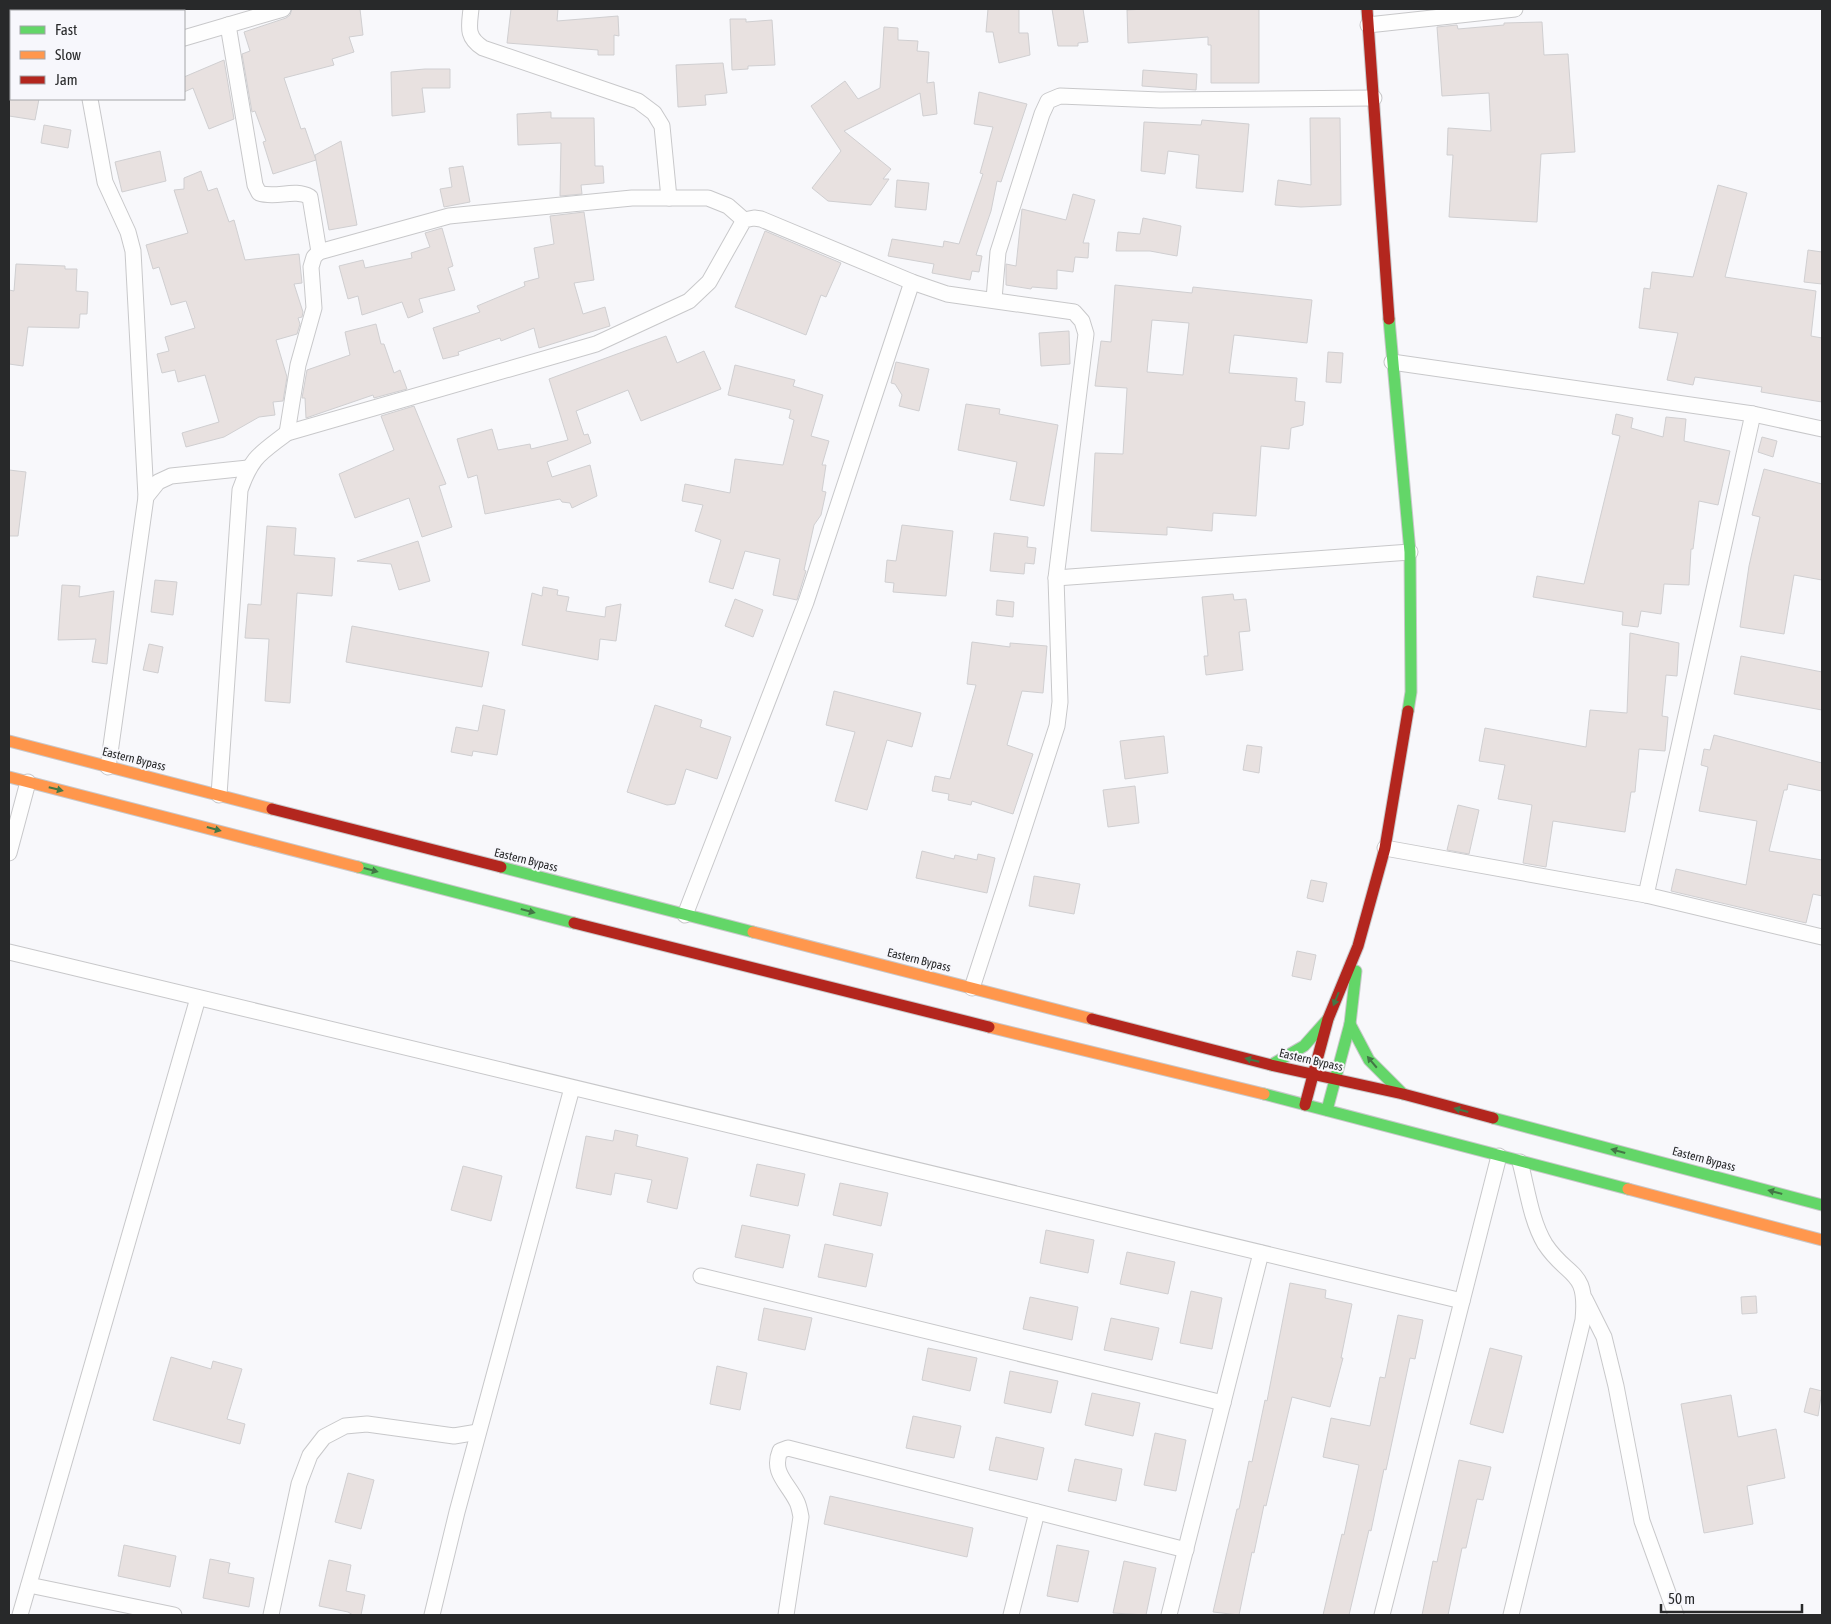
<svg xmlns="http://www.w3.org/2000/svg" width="1831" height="1624" viewBox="0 0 1831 1624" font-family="'Asap Condensed',sans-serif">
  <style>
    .building { fill: #e8e1e0; stroke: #d0cfd1; fill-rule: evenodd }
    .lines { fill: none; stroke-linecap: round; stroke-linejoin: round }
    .street-casing { stroke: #c8c8ca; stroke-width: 17 }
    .fast-casing { stroke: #c8c8ca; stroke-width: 13 }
    .slow-casing { stroke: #c8c8ca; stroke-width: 13 }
    .jam-casing { stroke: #c8c8ca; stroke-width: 13 }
    .street { stroke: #fefefe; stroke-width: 15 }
    .fast { stroke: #63d668; stroke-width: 11 }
    .slow { stroke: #ff974d; stroke-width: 11 }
    .jam { stroke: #b3261e; stroke-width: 11 }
    .oneway { fill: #437746 }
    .labels { text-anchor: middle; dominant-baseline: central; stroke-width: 4; stroke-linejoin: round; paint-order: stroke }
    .street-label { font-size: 12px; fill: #28292a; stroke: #f7f7fc }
  </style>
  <rect width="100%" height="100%" fill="#f8f8fb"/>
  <g class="building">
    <polygon points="292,9 360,9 363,35 349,37 354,52 332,59 334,65 284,78 301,129 305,128 316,160 273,174 263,142 266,141 255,111 252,112 242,54 250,51 244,32 286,18 290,15"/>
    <polygon points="511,9 558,9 557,21 618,16 619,36 614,35 614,55 598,55 598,50 507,43"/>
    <polygon points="988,9 1019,9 1019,33 1028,33 1030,55 999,63 993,32 986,32"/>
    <polygon points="1052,9 1083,9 1088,42 1078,43 1078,46 1058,46"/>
    <polygon points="1145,9 1259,9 1259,83 1211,83 1211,45 1208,45 1208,37 1128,43 1127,10"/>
    <polygon points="730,19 746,19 746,22 772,20 775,65 748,66 748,69 732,70"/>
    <polygon points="1542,22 1544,55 1568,54 1575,152 1541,154 1537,222 1449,217 1453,155 1447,155 1448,128 1491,131 1489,93 1442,96 1437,27 1457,25 1458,29 1504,25 1504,23"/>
    <polygon points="884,27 898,28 898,40 918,41 917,51 929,52 927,83 934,82 937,114 923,116 920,93 844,131 891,169 883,179 889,179 871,205 828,201 812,188 841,151 811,106 845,81 858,99 880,88"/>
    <polygon points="224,60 234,119 209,129 193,88 184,92 184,77"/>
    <polygon points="723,63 727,93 705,95 706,105 678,107 676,65"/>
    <polygon points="425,69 450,69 450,88 422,88 425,112 392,116 391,72"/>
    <polygon points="1143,70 1197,74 1196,90 1142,86"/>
    <polygon points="979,92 1027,104 1001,182 997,181 991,211 976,255 982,256 979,272 972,271 970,280 932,273 934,264 888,256 892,239 943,247 944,241 959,244 983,174 980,173 993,127 974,124"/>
    <polygon points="9,99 39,99 35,120 9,116"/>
    <polygon points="551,112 551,118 594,118 595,166 603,166 604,183 581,185 582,194 560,196 561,143 518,145 517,114"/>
    <polygon points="1310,118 1340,118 1341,205 1301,207 1275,205 1278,180 1311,185"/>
    <polygon points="1202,120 1249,124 1243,192 1196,188 1199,155 1168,151 1165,174 1141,171 1144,122 1201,125"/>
    <polygon points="44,125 71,130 68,148 41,143"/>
    <polygon points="341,141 357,225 329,230 315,155"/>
    <polygon points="160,151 166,181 122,192 115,162"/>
    <polygon points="463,166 470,202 444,207 440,189 452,187 449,168"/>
    <polygon points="201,171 208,191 217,188 229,222 234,220 245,260 299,254 302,283 294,284 303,312 302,317 298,318 300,324 297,334 276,340 287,377 283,401 273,402 275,415 259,417 224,437 186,447 182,433 219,422 205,375 178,382 175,370 162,373 157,354 169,351 165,337 195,328 186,301 171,305 159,267 153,269 146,245 188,233 174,190 184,189 184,178"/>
    <polygon points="897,180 929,183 926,210 895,207"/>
    <polygon points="1718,185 1747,193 1725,277 1816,291 1811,336 1822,338 1822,402 1761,392 1762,387 1695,377 1693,385 1667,380 1678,333 1639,328 1644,288 1650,289 1652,272 1693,277"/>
    <polygon points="1073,194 1095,200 1083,243 1089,243 1088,258 1075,257 1073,272 1057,270 1057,289 1032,287 1031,289 1006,285 1006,264 1016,266 1022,209 1066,220"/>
    <polygon points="584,212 594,280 574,283 583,314 605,307 610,326 539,348 534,328 501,341 500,338 458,352 459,355 443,359 433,328 480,312 477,306 525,286 524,282 539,278 534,248 554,244 550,216"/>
    <polygon points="1143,218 1181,226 1177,256 1150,251 1116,251 1118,232 1140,234"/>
    <polygon points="442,228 453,266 448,268 455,290 419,299 423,312 408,318 402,302 362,315 358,296 348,299 339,266 363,260 365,268 412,258 411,253 430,247 425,233"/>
    <polygon points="765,231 841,263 826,297 821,295 806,335 735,307"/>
    <polygon points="1808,250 1822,252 1822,284 1804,282"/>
    <polygon points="16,264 65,266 65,269 77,269 76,291 88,292 87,314 80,314 79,328 28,327 23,366 9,364 9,290 14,291"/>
    <path d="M1115,285L1192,293L1193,287L1312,300L1307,343L1234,335L1229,373L1297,378L1295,401L1305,402L1303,425L1291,428L1289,449L1261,446L1256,516L1213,513L1212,531L1167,527V535L1091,531L1095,453L1123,454L1127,388L1095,386L1101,341L1111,342ZM1152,320L1189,323L1183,375L1147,372Z"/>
    <polygon points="376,324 381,344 384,344 394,373 400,370 407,389 374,398 373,395 306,418 305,398 302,398 307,370 350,355 345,332"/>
    <polygon points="1069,331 1070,364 1041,366 1039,333"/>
    <polygon points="666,336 677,363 704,351 721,389 641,421 628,390 576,411 584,435 588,434 591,443 547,462 552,477 590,465 597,496 572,508 570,503 562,502 560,499 485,514 477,475 468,478 457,439 492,429 498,450 530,444 531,449 568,440 549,379"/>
    <polygon points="1328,352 1343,353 1341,383 1326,382"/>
    <polygon points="896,362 929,369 919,411 899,406 902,395 895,384 891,383"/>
    <polygon points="735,365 795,380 793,386 823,395 811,436 829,441 822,465 826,465 822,491 826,492 821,515 814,525 804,570 806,571 797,600 773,595 780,559 745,551 733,589 709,582 721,540 695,531 703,505 682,501 685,484 730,493 735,459 783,465 794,420 789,418 791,410 728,395"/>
    <polygon points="966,404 1000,409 999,414 1058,425 1044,506 1010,500 1017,462 958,450"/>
    <polygon points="414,406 446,484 439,486 452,527 422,537 409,498 355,518 339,474 394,450 381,416"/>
    <polygon points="1616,414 1633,418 1631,428 1663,437 1666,417 1686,419 1684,441 1730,451 1718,505 1699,501 1693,549 1691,549 1689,585 1664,584 1661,614 1641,611 1638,627 1622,625 1623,612 1533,597 1537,576 1584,584 1620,436 1612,434"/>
    <polygon points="1762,437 1777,441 1773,457 1758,452"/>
    <polygon points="1764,469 1822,484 1822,580 1794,575 1784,634 1740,627 1749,566 1760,517 1752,515"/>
    <polygon points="9,470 26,472 18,536 9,536"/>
    <polygon points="902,525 953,531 946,596 893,592 894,583 885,582 887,560 896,561"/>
    <polygon points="267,526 296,528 294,555 335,558 332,596 297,593 290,703 265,701 269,639 245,638 248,604 261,605"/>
    <polygon points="994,533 1028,537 1027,547 1036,548 1034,564 1025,563 1024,574 990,571"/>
    <polygon points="418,541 430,581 399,590 391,564 357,561"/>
    <polygon points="155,580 177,582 173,615 151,612"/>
    <polygon points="62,585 80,586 79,597 114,591 107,664 92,662 96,639 58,640"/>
    <polygon points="543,587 558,590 557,595 569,597 566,611 605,617 606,607 621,604 616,641 600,639 598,660 522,645 532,593 542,596"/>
    <polygon points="1233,594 1234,600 1246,599 1250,631 1239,632 1243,670 1206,675 1204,656 1208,656 1202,597"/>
    <polygon points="735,599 763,610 753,637 725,626"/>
    <polygon points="997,600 1014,602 1013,617 996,615"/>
    <polygon points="352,626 489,652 482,687 346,662"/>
    <polygon points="1630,633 1679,643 1677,676 1666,675 1662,716 1668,717 1665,751 1639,749 1635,792 1631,792 1625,832 1553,821 1546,867 1523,863 1532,805 1498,799 1505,765 1479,761 1485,728 1586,747 1590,710 1627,713"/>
    <polygon points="972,642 1010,647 1010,643 1047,646 1043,693 1022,691 1007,745 1033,754 1013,814 972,801 971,805 948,800 949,794 932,791 935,776 950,779 976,685 967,684"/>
    <polygon points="149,644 163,647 158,673 143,670"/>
    <polygon points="1741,656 1822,672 1822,710 1734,694"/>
    <polygon points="834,691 921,713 912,747 887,740 867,810 835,801 855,732 826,725"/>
    <polygon points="483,705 505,710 497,755 473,751 472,756 451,752 456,727 478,731"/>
    <polygon points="655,705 702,720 700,727 731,737 717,779 686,769 675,804 667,805 627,792"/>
    <polygon points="1714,735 1822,763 1822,791 1788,784 1787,790 1784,790 1769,851 1822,860 1822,896 1813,894 1806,923 1671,891 1676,869 1746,885 1757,821 1699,811 1708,767 1701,765 1704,749 1710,750"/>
    <polygon points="1164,736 1168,773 1125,779 1120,741"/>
    <polygon points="1247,745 1262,747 1259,773 1243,770"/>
    <polygon points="1135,786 1139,823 1108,827 1103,790"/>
    <polygon points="1458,805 1479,810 1469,854 1447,850"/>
    <polygon points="922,851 954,859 955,855 977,860 978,854 995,858 987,893 916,878"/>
    <polygon points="1034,876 1080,884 1074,914 1029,906"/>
    <polygon points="1311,880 1327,883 1323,902 1307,898"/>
    <polygon points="1297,951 1316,955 1311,980 1292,976"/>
    <polygon points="615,1130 638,1135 636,1146 688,1158 677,1209 647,1202 652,1180 615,1173 611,1195 576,1188 586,1136 613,1141"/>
    <polygon points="757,1164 805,1174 798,1206 750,1196"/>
    <polygon points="463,1166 502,1176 491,1221 451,1210"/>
    <polygon points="840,1183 888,1193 881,1226 833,1215"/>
    <polygon points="742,1225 790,1235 783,1268 735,1257"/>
    <polygon points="1046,1230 1094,1240 1088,1273 1040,1263"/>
    <polygon points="825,1244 873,1254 866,1287 818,1277"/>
    <polygon points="1127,1252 1175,1262 1168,1294 1120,1284"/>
    <polygon points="1290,1283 1326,1290 1325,1298 1352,1304 1341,1358 1343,1358 1330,1407 1292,1397 1266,1506 1264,1505 1254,1553 1252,1552 1239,1615 1213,1612 1237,1509 1239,1509 1249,1461 1252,1462 1265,1400 1267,1401"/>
    <polygon points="1191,1291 1222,1298 1212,1349 1180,1343"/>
    <polygon points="1756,1296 1757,1313 1742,1314 1741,1297"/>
    <polygon points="1030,1297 1078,1307 1072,1340 1023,1329"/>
    <polygon points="764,1308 812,1318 805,1350 758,1340"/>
    <polygon points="1398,1315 1423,1320 1415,1359 1410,1358 1386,1470 1384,1469 1371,1531 1369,1530 1349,1615 1323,1615 1342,1534 1344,1535 1359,1465 1323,1457 1331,1418 1370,1426 1380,1377 1385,1378"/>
    <polygon points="1111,1318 1159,1328 1152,1360 1104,1350"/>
    <polygon points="928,1348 977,1358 970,1391 922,1380"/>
    <polygon points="1490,1348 1522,1356 1503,1433 1470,1424"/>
    <polygon points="171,1357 211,1369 213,1361 242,1369 227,1419 245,1424 240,1444 153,1420"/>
    <polygon points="717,1366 747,1373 740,1410 710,1404"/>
    <polygon points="1010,1371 1058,1381 1051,1413 1004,1403"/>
    <polygon points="1810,1388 1822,1391 1818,1416 1804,1412"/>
    <polygon points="1092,1393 1140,1403 1133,1436 1085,1425"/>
    <polygon points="1731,1395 1738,1437 1776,1429 1785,1478 1747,1486 1753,1524 1704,1533 1681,1404"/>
    <polygon points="913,1416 961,1426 954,1458 906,1448"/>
    <polygon points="1155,1433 1186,1440 1176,1491 1144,1485"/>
    <polygon points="996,1437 1044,1448 1037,1480 989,1470"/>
    <polygon points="1075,1459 1122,1469 1116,1501 1068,1491"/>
    <polygon points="1459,1460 1491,1467 1483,1500 1477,1499 1466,1548 1462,1548 1448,1615 1422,1615 1433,1561 1437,1562"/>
    <polygon points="348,1473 374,1480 361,1529 335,1522"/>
    <polygon points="830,1496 973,1528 967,1557 824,1524"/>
    <polygon points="124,1545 176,1556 170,1587 118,1576"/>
    <polygon points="1057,1545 1089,1551 1078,1602 1047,1596"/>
    <polygon points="210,1559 230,1563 228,1573 254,1578 249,1607 203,1598"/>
    <polygon points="329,1560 351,1565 346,1591 365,1595 361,1615 353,1615 348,1612 319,1606"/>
    <polygon points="1124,1561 1156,1568 1146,1615 1113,1613"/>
  </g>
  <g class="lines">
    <defs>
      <g id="street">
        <path d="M471,9C469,27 466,37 483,48L638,101L654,113L662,126L669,198"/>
        <path d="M228,25L255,185L259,193C276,199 294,188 310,197L319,252"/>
        <polyline points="1368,25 1515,9"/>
        <polyline points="184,38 283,9"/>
        <polyline points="9,58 11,58"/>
        <polyline points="90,99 105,182 128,232 133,251 146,497"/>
        <polyline points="994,299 998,252 1042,114 1048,101 1060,96 1160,100 1374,98"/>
        <polyline points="1392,362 1753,414 1822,429"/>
        <polyline points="287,433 298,365 314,308 311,267 314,257 319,252 449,216 632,198 708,198 728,206 744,220"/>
        <polyline points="1056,578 1410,552"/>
        <polyline points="108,767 146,497 158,482 171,476 248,468"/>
        <path d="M219,795L240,490C252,456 260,454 287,433L596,344L689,301L709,282L744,220L754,218L761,219L912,282L947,294L1074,312L1082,321L1086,334L1056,578L1060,702L1057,726L972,988"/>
        <polyline points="1385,848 1646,895 1822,937"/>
        <polyline points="9,853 28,782"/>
        <polyline points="1646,895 1753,414"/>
        <polyline points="685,915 806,602 912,282"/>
        <polyline points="9,952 1462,1301"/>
        <polyline points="701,1276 1223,1403"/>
        <polyline points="1585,1299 1604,1337 1616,1386 1642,1521 1676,1615"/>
        <polyline points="29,1585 174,1615"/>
        <polyline points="20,1615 198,998"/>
        <polyline points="271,1615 299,1484 310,1455 324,1437 345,1426 367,1424 454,1436 478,1432"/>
        <polyline points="432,1615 457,1512 572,1088"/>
        <path d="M786,1615L801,1517C800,1512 799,1506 797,1502C788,1483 771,1473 780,1451L788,1448L1186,1550"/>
        <polyline points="1011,1615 1037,1512"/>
        <polyline points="1169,1615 1261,1253"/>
        <polyline points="1382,1615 1499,1156"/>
        <path d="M1511,1615L1583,1320C1588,1268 1568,1279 1545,1244C1531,1221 1527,1188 1520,1162"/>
      </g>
      <g id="fast">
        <polyline points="1389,319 1410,552 1411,692 1408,711"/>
        <polyline points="358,867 574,923"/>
        <polyline points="501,867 753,932"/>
        <polyline points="1350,1024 1369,1060 1403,1094"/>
        <polyline points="1271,1065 1304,1046 1328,1019"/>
        <polyline points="1264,1094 1628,1189"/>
        <polyline points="1327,1110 1350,1024 1356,971"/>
        <polyline points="1493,1118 1822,1205"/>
      </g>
      <g id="slow">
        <polyline points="9,741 272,809"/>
        <polyline points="9,777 358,867"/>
        <polyline points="753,932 1092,1019"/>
        <polyline points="989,1027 1264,1094"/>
        <polyline points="1628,1189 1822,1240"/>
      </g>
      <g id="jam">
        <polyline points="1367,9 1389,319"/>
        <polyline points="272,809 501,867"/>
        <polyline points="574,923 989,1027"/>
        <polyline points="1092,1019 1271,1065 1403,1094 1493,1118"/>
        <polyline points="1305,1105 1328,1019 1358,946 1385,848 1408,711"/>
      </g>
    </defs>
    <use href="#street" class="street-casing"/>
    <use href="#fast" class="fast-casing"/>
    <use href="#slow" class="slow-casing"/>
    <use href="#jam" class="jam-casing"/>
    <use href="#street" class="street"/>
    <use href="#fast" class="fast"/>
    <use href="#slow" class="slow"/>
    <use href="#jam" class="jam"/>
  </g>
  <defs><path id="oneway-solid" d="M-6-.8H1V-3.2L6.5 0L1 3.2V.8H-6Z" transform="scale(1.25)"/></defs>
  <g class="oneway">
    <use href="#oneway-solid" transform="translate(56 789) rotate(14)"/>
    <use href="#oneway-solid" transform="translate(214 829) rotate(15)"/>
    <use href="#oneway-solid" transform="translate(371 870) rotate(15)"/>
    <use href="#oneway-solid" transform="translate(528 911) rotate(15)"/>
    <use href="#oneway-solid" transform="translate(1336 999) rotate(112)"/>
    <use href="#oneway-solid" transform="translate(1252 1060) rotate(-166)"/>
    <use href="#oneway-solid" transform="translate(1372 1062) rotate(-130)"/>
    <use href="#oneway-solid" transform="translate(1461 1110) rotate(-165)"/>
    <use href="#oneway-solid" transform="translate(1618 1151) rotate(-165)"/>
    <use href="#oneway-solid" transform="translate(1775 1192) rotate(-165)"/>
  </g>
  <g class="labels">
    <g class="street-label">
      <text transform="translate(134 759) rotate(14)">Eastern Bypass</text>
      <text transform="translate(526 860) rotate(14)">Eastern Bypass</text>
      <text transform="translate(919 960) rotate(14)">Eastern Bypass</text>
      <text transform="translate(1311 1060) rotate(13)">Eastern Bypass</text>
      <text transform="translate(1704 1159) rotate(15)">Eastern Bypass</text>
    </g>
  </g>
  <rect width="1831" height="1624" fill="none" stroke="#28292a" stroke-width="20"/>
  <rect x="10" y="10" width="175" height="90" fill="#f7f7fc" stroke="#a4a5a8"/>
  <rect x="20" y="26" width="25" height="8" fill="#63d668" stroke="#a4a5a8"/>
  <text x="55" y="35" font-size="15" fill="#28292a">Fast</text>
  <rect x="20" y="51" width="25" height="8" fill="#ff974d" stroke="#a4a5a8"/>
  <text x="55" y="60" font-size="15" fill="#28292a">Slow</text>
  <rect x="20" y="76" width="25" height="8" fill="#b3261e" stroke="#a4a5a8"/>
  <text x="55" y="85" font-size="15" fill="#28292a">Jam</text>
  <path d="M1661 1604v8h141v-8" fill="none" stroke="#28292a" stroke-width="2.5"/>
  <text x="1668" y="1604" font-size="15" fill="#28292a" stroke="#f7f7fc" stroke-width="4" paint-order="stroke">50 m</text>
</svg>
